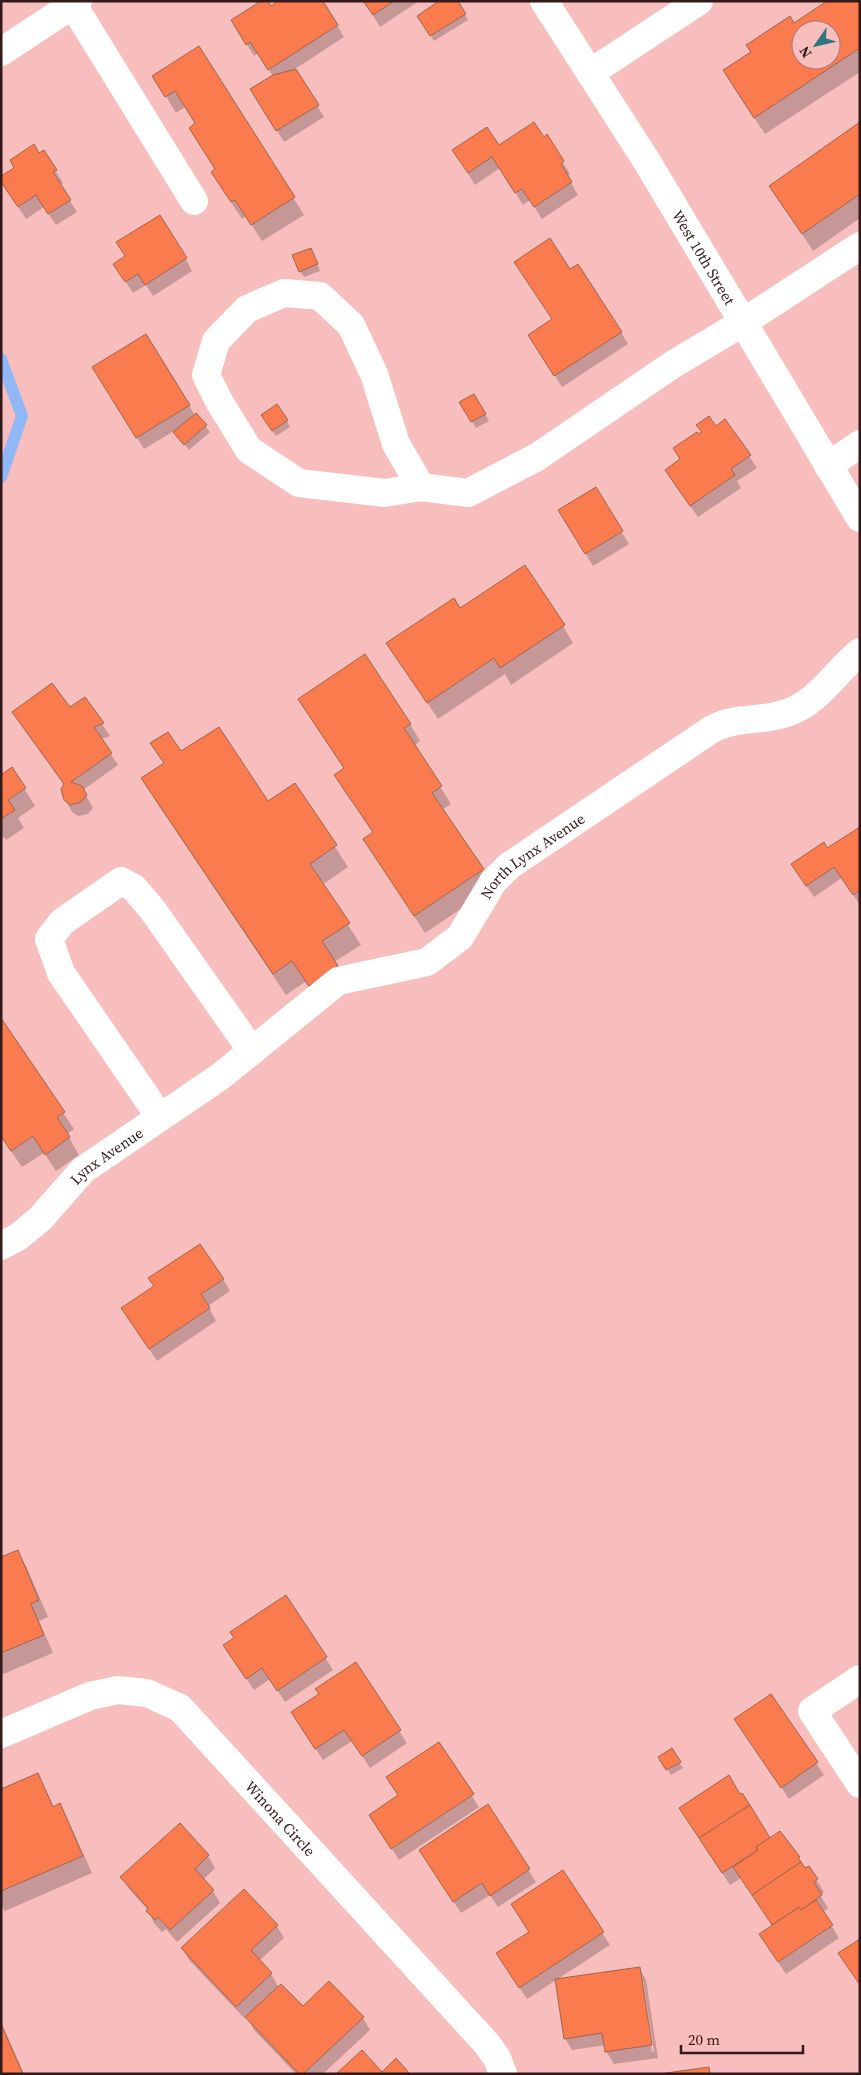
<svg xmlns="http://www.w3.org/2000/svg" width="861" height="2075" viewBox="0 0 861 2075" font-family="'Source Serif 4',serif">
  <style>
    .shadow { fill: #0003; fill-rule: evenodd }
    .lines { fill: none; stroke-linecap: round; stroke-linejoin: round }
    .stream { stroke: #90b8f6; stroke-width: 12 }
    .building { fill: #fa7b4e; stroke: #a06550; fill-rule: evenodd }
    .minor { stroke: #fff; stroke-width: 28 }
    .labels { text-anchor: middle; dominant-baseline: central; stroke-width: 4.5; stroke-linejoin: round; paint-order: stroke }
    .street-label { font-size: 15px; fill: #331919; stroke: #f7bebd }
  </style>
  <rect width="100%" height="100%" fill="#f7bebd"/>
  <g class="shadow">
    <polygon points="364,1 419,1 380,27"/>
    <polygon points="456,1 468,20 434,41 419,16"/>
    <path d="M860,1V72L765,134L734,88L794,24ZM801,30H831V60H801Z"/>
    <polygon points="270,7 337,25 344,37 295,69 324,117 284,142 259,101 273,76 258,53 254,56 233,21"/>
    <polygon points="199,48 304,215 262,241 246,216 242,219 212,173 216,170 196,124 185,107 176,113 164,93"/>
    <polygon points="860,124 860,218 813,251 771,186"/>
    <polygon points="547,136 570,174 567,176 578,195 542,219 530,200 523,205 500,168 475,185 454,151 499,146 543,138"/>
    <polygon points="43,151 63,183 60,185 77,212 56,225 44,207 26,219 7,190"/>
    <polygon points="314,255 320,271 304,277 300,271"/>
    <polygon points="186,259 192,271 153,296 146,285 133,293 122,276"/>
    <polygon points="570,270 621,332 628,344 562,387 537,347 553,320"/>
    <polygon points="101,380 189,405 195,416 196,415 210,432 189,450 174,431 144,449"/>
    <polygon points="474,395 489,421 476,428 461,403"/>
    <polygon points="266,421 287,421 290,427 276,436"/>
    <polygon points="725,421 757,468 737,481 741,488 698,517 673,482 681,460 702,433 698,425 716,428"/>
    <polygon points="595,489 629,544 593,566 560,510"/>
    <polygon points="460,610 563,626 573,643 511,685 505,674 438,719 388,643"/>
    <polygon points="85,698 110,736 101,739 118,765 83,790 93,808 88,814 78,816 72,812 65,799 65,786 14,713 70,709"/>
    <polygon points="310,716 410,724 420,741 414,746 451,804 442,810 493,887 425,933 364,839 373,833 336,776 345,770"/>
    <polygon points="152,744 181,753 268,803 295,785 348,867 322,885 361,945 334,962 350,988 322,1007 305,982 286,995 155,800 143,779 164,764"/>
    <polygon points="12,769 35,806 18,818 24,828 6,840 4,837 1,839 1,776"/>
    <polygon points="860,828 860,905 842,878 814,897 800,877 827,850"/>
    <polygon points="1,1020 74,1129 67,1134 79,1155 56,1171 44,1153 22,1167 1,1137"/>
    <polygon points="223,1279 230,1291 208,1306 216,1321 157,1361 123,1309"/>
    <polygon points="17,1551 27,1568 48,1617 39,1621 53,1653 1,1675 1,1558"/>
    <polygon points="286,1597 333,1670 285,1702 270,1679 254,1690 232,1657 235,1638"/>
    <polygon points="355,1664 407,1743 370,1768 352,1741 323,1760 300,1725"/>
    <polygon points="771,1696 824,1775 789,1799 736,1720"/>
    <polygon points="439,1744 479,1807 399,1860 378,1827"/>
    <polygon points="671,1750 683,1768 671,1775 660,1757"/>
    <polygon points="38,1775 54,1807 59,1805 69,1822 92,1873 5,1911 1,1905 1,1791"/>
    <polygon points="487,1806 536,1882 498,1907 490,1895 461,1913 428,1863"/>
    <polygon points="688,1821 789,1846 790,1844 806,1869 808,1867 824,1892 820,1895 828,1908 823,1912 839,1938 786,1974 767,1946 773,1926 741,1878 730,1885"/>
    <polygon points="180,1825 208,1856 215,1868 203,1880 213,1891 220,1903 177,1942 166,1929 162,1932 154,1923 148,1910 129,1889 122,1877"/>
    <polygon points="562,1871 610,1945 527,1999 505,1966 530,1933"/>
    <polygon points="277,1926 284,1938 259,1961 271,1974 279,1988 303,2008 363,2018 370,2030 323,2074 296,2074 254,2030 246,2016 244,2018 189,1960 182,1948"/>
    <path d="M639,1968L646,1980L658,2058L614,2064L606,2051V2045L572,2050L565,2038ZM641,1980H643L654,2051L652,2052Z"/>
    <polygon points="1,2022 24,2074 1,2074"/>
  </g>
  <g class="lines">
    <polyline class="stream" points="1,359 22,416 1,477"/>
  </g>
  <g class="building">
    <polygon points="261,1 268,1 271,6 278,1 323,1 338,25 268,70 250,42 246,45 231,20"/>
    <polygon points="363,1 394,1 373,15"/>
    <polygon points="439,1 458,1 466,14 430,36 417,16"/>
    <path d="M827,1H860V48L754,118L723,70L751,52L746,45L790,16L794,23ZM801,30H831V60H801Z"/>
    <polygon points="199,46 295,197 251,225 235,200 231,202 211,172 215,169 189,128 195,123 175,91 165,97 152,76"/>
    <polygon points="296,69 319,105 276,131 250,89 273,75"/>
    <polygon points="534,122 544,137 547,134 564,161 561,164 572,182 534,207 522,189 515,193 492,157 468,173 452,150 487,127 499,145"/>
    <polygon points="860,122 860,194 802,234 769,186"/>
    <polygon points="34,144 39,153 44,150 57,170 53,172 71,200 48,214 36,195 18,207 1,182 1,176 14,168 10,160"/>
    <polygon points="160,215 187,258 145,285 138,274 125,282 113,264 125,256 116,242"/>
    <polygon points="550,238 570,269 578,264 622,332 554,376 528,335 552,319 514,262"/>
    <polygon points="311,248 318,264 299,272 292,255"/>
    <polygon points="146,334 190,405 136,438 92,367"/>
    <polygon points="474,394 486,414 471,422 459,402"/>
    <polygon points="277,404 288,420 272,431 261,415"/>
    <polygon points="196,413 207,425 184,445 173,432"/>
    <polygon points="709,416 716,426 725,419 751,455 731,469 735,475 690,506 665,470 680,459 673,448 697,432 698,434 702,432 696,425"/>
    <polygon points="596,487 623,531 585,554 558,510"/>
    <polygon points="525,565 565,625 500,668 494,658 427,703 386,643 454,598 460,608"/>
    <polygon points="365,654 411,724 404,728 442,786 432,793 484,869 414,916 363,839 373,832 334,775 344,768 298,699"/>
    <polygon points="52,683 70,707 85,697 104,723 94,727 112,753 71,782 82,786 87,795 81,802 70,805 64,800 61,789 64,784 12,712"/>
    <polygon points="219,727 268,801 295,783 337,845 310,864 350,923 322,941 338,966 309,986 292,961 273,974 141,778 164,763 150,743 168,732 181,751"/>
    <polygon points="12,767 26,788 8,800 15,810 1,819 1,775"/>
    <polygon points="860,827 860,890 853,895 834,867 806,886 791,864 824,842 827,848"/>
    <polygon points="1,1018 65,1112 57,1117 70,1137 45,1155 33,1136 11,1151 1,1136"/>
    <polygon points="200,1244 224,1279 201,1294 210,1308 149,1349 121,1308 154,1286 148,1278"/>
    <polygon points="18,1550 39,1600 31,1604 44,1635 1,1653 1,1557"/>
    <polygon points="286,1595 327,1657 277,1691 262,1668 246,1679 223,1645 234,1638 230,1632"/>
    <polygon points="356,1662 401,1730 362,1756 344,1730 315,1749 291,1712 319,1694 315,1689"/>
    <polygon points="771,1694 818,1762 781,1788 734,1719"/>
    <polygon points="439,1742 474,1794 391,1849 369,1815 398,1795 386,1777"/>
    <polygon points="672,1748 681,1762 666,1770 658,1757"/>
    <polygon points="38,1773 53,1807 60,1803 83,1856 1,1891 1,1789"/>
    <polygon points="729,1775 740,1794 742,1793 750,1805 699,1838 679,1808"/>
    <polygon points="488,1804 530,1869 490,1896 482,1883 453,1902 419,1850"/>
    <polygon points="750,1805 770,1838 756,1847 758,1850 722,1873 699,1838"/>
    <polygon points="180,1823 209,1855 195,1869 214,1890 170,1930 158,1917 155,1920 146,1911 148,1908 120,1877"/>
    <polygon points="780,1831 800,1857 798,1858 801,1862 752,1895 733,1867 758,1850 756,1847"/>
    <polygon points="801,1862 805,1868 809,1866 818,1879 814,1882 822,1895 801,1910 799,1907 772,1925 752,1895"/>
    <polygon points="563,1870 604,1932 519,1988 496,1953 529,1932 511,1904"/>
    <polygon points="244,1889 278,1925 251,1950 272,1973 236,2007 181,1948"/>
    <polygon points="816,1900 833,1925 778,1962 759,1934 799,1907 801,1910"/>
    <polygon points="860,1939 860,1985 838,1953"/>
    <polygon points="640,1967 652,2045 605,2052 602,2033 564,2039 555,1979"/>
    <polygon points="329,1981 364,2017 303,2074 299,2074 245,2017 281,1984 303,2006"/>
    <polygon points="1,2024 23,2074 1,2074"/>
    <polygon points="362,2050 382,2072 396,2058 410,2074 336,2074"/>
    <polygon points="709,2067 710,2074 659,2074"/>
  </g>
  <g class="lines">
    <g class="minor">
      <path id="s1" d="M544,1L646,160L860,518"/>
      <polyline points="73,5 194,201"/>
      <polyline points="1,52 78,1"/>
      <polyline points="590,73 699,1"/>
      <polyline points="828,466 860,444"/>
      <polyline points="421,487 385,493 299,483 249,450 220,403 206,375 216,341 247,309 284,293 320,296 351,325 374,374 396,444 421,487 468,493 537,457 672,365 742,323 860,246"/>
      <polyline points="160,1117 61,973 49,939 62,922 121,881 134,888 152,909 252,1051"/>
      <path id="s2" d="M1,1246L18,1237L40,1219L83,1170L221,1076L338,981L427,962L460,937L493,882L509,866L712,729C737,716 758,722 783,714C817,705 834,673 860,652"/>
      <polyline points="860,1679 812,1711 860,1784"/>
      <path id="s3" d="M1,1734L90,1696L118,1690L147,1693L180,1708L487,2044L497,2058L503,2074"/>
    </g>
  </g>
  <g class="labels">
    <g class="street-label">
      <text stroke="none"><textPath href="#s1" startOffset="302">West 10th Street</textPath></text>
      <text stroke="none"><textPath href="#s2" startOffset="674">North Lynx Avenue</textPath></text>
      <text stroke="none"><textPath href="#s2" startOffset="140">Lynx Avenue</textPath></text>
      <text stroke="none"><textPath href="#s3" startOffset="340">Winona Circle</textPath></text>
    </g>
  </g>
  <rect width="861" height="2075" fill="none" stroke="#331919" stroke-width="5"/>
  <g transform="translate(816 45) rotate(236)"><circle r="24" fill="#f7bebd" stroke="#a97c7b"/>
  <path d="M0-4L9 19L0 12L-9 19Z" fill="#2d777a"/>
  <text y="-8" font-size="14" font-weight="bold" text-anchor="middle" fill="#331919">N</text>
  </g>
  <path d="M681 2045v8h122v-8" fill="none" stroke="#331919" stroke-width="2.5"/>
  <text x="688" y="2045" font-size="15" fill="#331919" stroke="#f7bebd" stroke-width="4" paint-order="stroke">20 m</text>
</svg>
